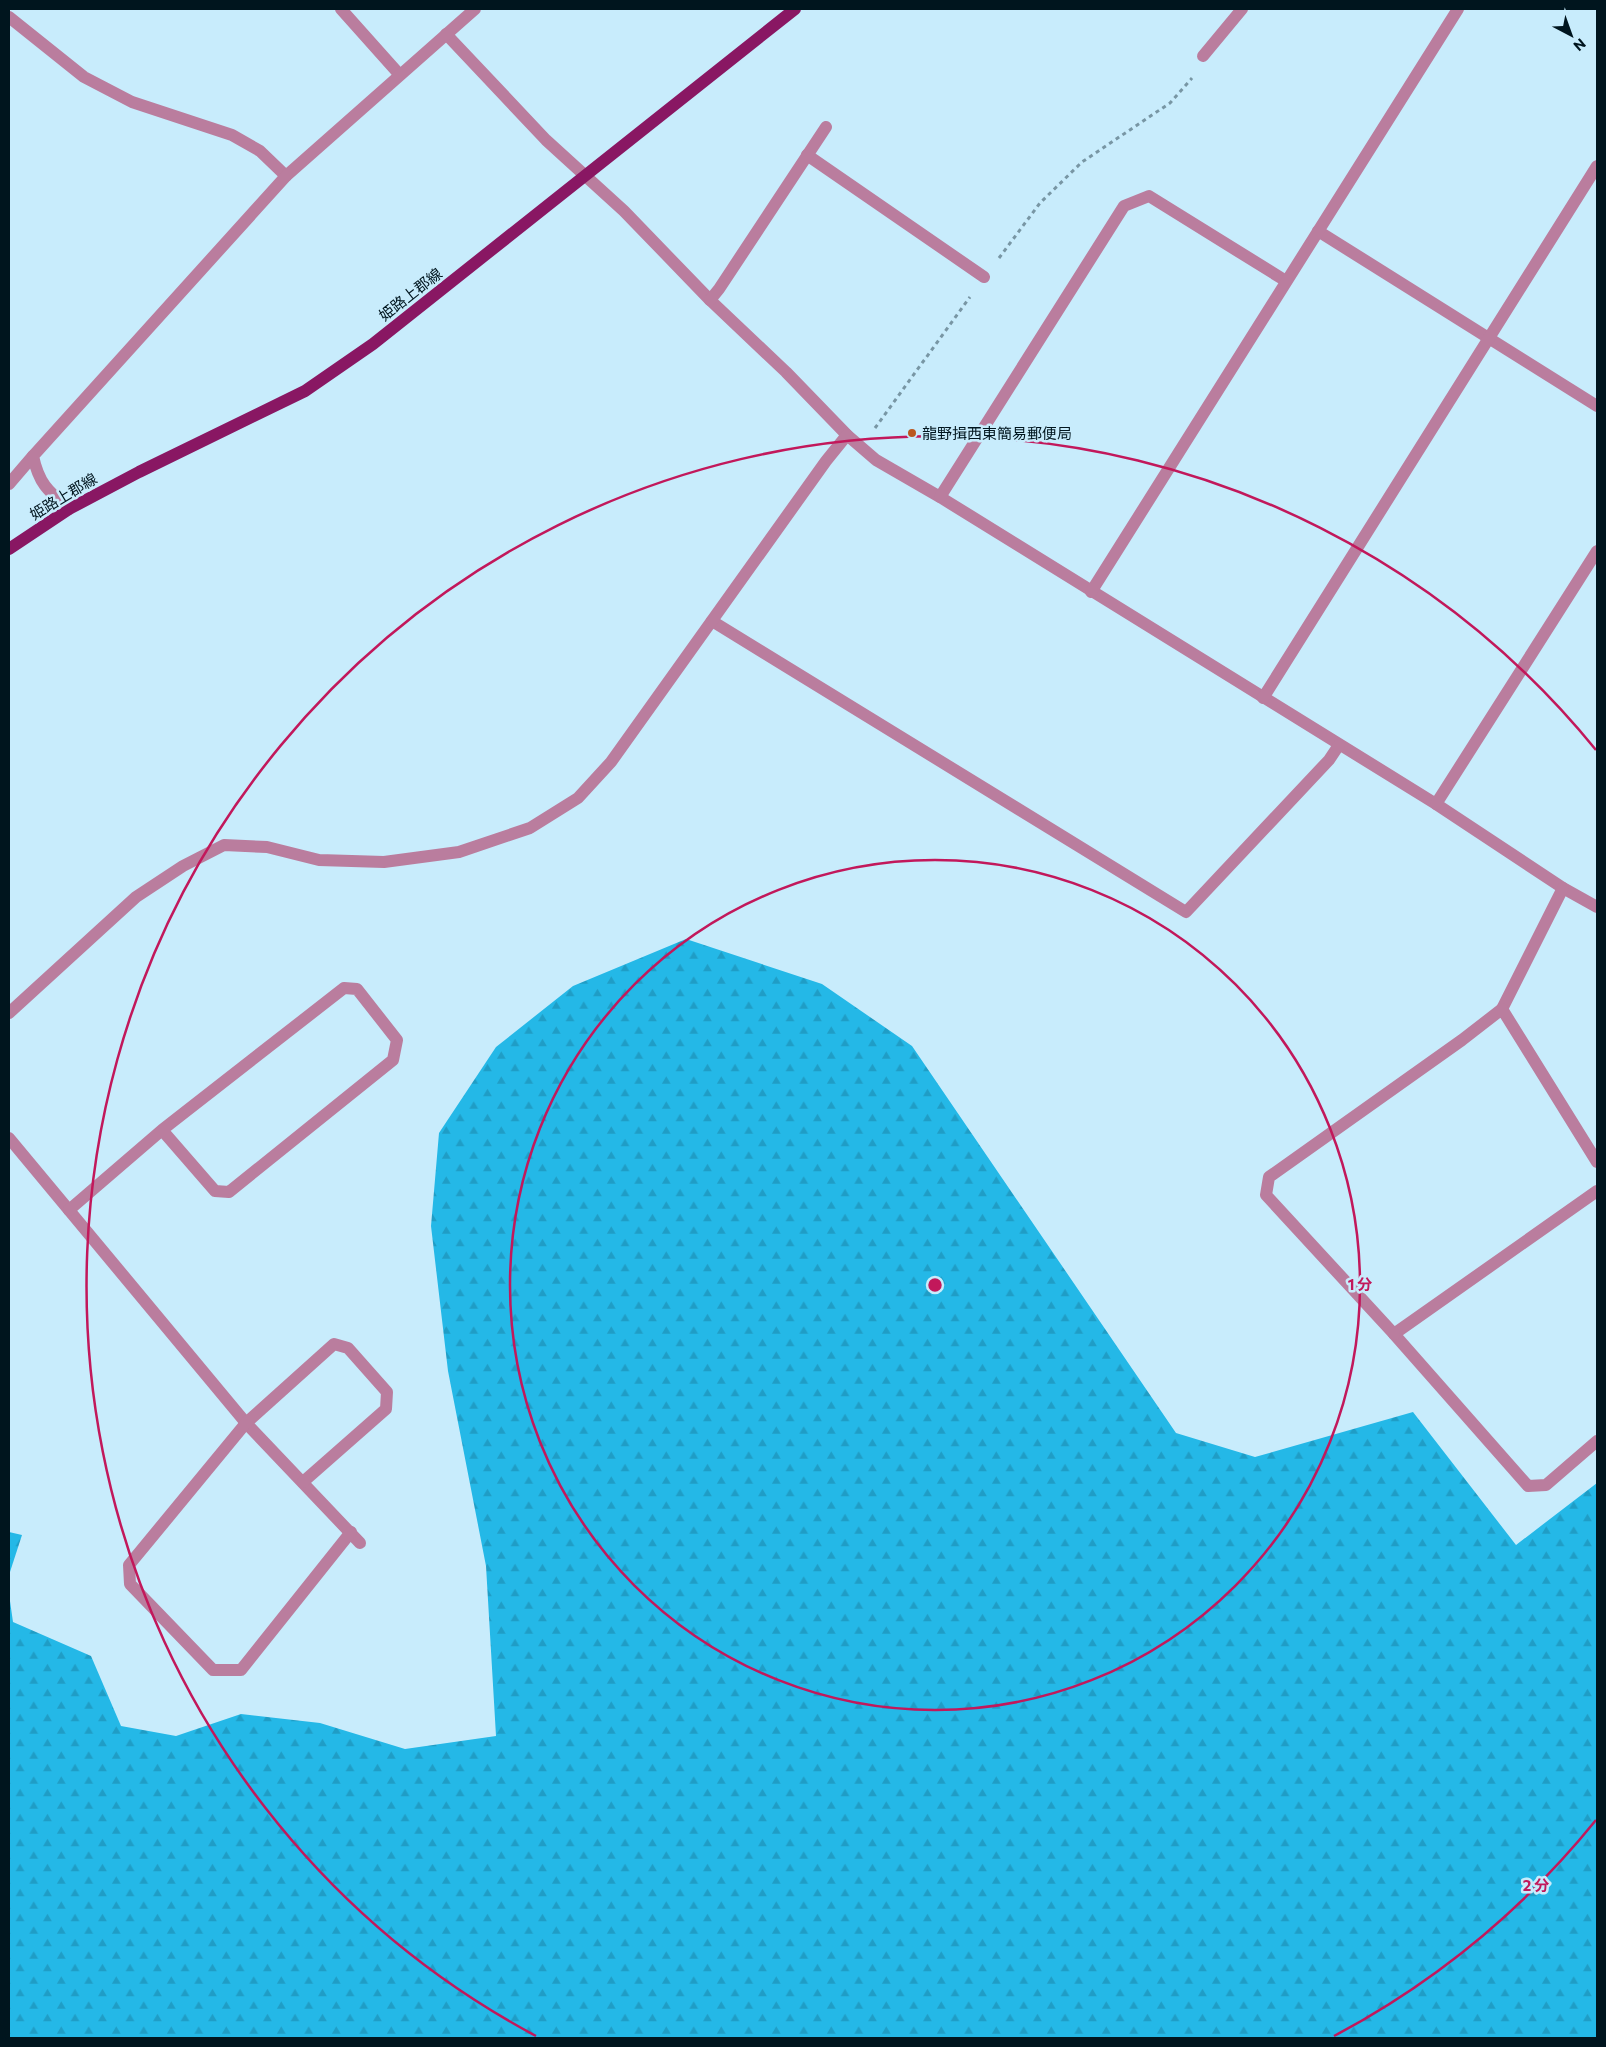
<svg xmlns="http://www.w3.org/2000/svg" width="1606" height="2047" viewBox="0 0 1606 2047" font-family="Commissioner,'Noto Sans JP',sans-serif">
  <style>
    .forest { fill: url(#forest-firs) }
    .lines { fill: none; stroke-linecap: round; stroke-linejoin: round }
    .path { stroke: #7896a4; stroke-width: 3; stroke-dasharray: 4 4; stroke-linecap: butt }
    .minor { stroke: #ba7d9e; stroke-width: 12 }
    .primary { stroke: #891763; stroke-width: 12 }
    .ring { fill: none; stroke: #c2185b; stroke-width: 2.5 }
    .poi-dot { fill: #ba571f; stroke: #c8ecfc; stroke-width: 2 }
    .labels { text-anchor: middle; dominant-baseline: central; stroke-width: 5; stroke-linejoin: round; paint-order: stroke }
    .street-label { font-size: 15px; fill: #00151e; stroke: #c8ecfc }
    .poi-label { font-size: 15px; fill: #00151e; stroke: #c8ecfc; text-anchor: start }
    .centre { fill: #c2185b; stroke: #c8ecfc; stroke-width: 2.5 }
    .ring-label { font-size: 15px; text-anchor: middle; font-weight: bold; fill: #c2185b; stroke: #c8ecfc; stroke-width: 5; stroke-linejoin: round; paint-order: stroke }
  </style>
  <defs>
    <pattern id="forest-firs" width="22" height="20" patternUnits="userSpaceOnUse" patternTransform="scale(1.25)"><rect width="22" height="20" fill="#24b8e7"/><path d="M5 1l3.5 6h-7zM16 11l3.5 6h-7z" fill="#1f9dc6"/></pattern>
  </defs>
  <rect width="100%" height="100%" fill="#c8ecfc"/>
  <g class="forest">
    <polygon points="686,939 822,984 912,1046 1176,1433 1255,1457 1413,1412 1516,1545 1597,1483 1597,2038 9,2038 9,1594 13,1622 91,1656 121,1726 176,1736 241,1714 320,1723 405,1749 496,1736 486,1566 448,1371 431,1226 439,1133 496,1047 573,986"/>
    <polygon points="9,1532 22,1535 9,1575"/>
  </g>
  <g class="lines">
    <g class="path">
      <polyline points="999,258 1040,203 1082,162 1170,103 1192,78"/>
      <polyline points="875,428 970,297"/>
    </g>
    <g class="minor">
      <polyline points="341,9 399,74"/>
      <polyline points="9,17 84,77 132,102 232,135 260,151 286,176"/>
      <polyline points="446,34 546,140 624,211 710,300 786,372 847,435 876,460 940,497 1436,804 1563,888 1597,907"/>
      <polyline points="1203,56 1242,9"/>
      <polyline points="807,155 984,277"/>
      <polyline points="1318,231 1597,406"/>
      <polyline points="710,300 719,289 826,127"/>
      <polyline points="9,484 33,456"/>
      <polyline points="940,497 1124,206 1149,196 1286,281"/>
      <path d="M69,509C48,491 39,484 33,456L286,176L475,9"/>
      <polyline points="1091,592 1458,9"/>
      <polyline points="712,621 1186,912 1329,760 1339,745"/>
      <polyline points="1263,698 1597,166"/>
      <polyline points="1436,804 1597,551"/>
      <polyline points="1502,1009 1563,888"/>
      <polyline points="9,1013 136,897 183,866 224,845 267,847 319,860 384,862 459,852 530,828 578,798 611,762 826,461 847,435"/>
      <polyline points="9,1138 246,1423 360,1543"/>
      <polyline points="1597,1191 1394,1334 1528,1486 1546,1485 1597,1441"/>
      <polyline points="69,1210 162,1130 344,988 357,989 397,1040 393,1060 229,1192 215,1191 162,1130"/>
      <polyline points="1394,1334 1266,1195 1269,1177 1462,1040 1502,1009 1597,1162"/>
      <polyline points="303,1482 386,1409 387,1392 348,1348 334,1344 246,1423 129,1565 130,1584 213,1670 241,1670 351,1532"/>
    </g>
    <polyline class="primary" points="9,549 69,509 139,472 305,391 373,344 795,9"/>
  </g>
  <g class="ring">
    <circle cx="935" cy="1285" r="425"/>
    <path d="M1596 1820A850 850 0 0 1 1334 2036M536 2036A850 850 0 1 1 1596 750"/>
  </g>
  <circle class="poi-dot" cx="912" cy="433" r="5"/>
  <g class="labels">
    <g class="street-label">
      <text transform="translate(410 294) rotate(-38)">姫路上郡線</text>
      <text transform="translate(63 496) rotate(-31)">姫路上郡線</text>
    </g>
    <g class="poi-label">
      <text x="922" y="433">龍野揖西東簡易郵便局</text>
    </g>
  </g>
  <circle cx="935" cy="1285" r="8" class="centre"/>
  <g class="ring-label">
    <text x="1360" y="1290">1 分</text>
    <text x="1536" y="1891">2 分</text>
  </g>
  <rect width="1606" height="2047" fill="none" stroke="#00151e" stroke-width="20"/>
  <g transform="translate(1571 35) rotate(139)" stroke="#c8ecfc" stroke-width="4" paint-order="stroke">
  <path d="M0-4L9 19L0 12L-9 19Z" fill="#00151e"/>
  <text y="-8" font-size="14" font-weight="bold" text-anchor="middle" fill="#00151e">N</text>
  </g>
</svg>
